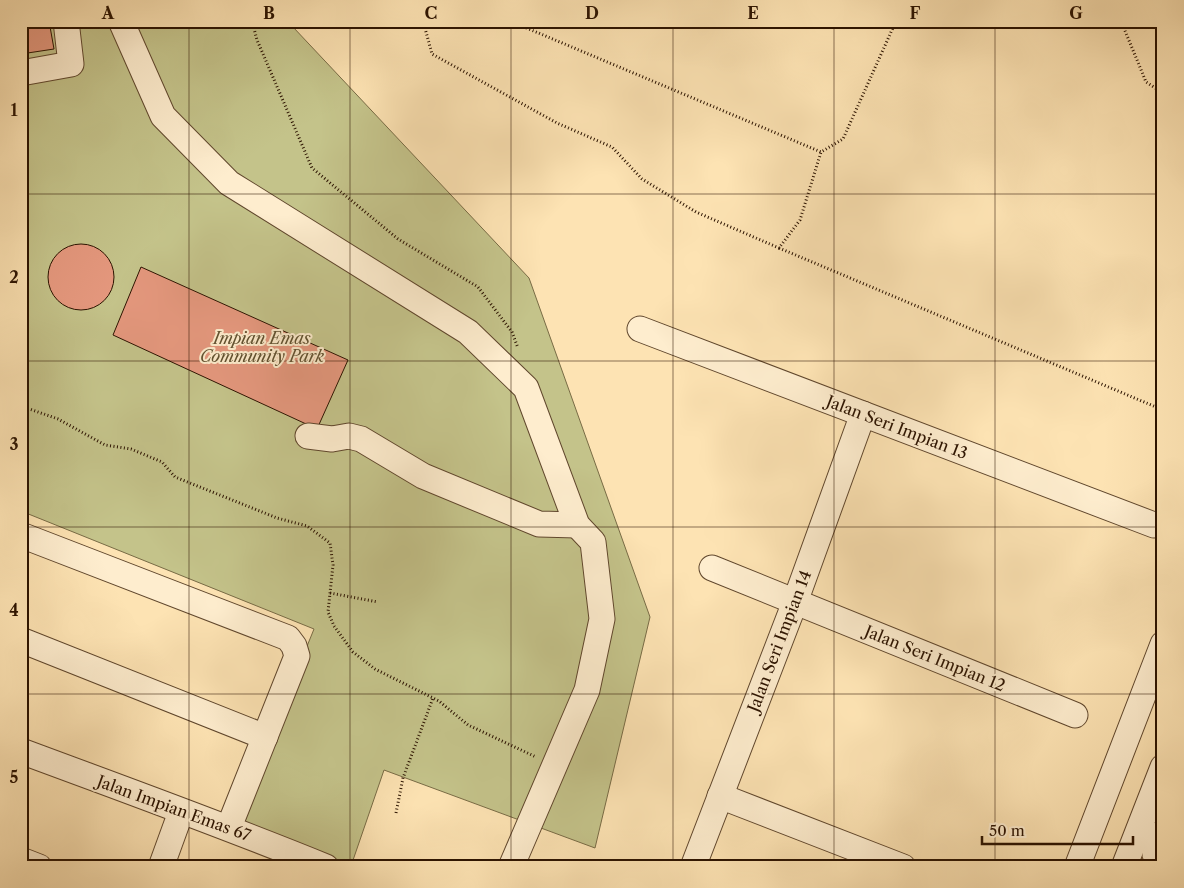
<svg xmlns="http://www.w3.org/2000/svg" width="1184" height="888" viewBox="0 0 1184 888" font-family="'Libre Caslon Text',serif">
  <style>
    .green { fill: #c4c38a; stroke: #786b45 }
    .building { fill: #e5987e; stroke: #2c1300 }
    .lines { fill: none; stroke-linecap: round; stroke-linejoin: round }
    .minor-casing { stroke: #60472d; stroke-width: 27 }
    .path { stroke: #2c1300; stroke-width: 3; stroke-dasharray: 1 2.5; stroke-linecap: butt }
    .minor { stroke: #feedce; stroke-width: 25 }
    .grid { fill: none; stroke: #2c1300; stroke-width: 1; stroke-opacity: 0.55 }
    .labels { text-anchor: middle; dominant-baseline: central; stroke-width: 4; stroke-linejoin: round; paint-order: stroke }
    .park-label { font-size: 16px; font-style: italic; fill: #615130; stroke: #feedce }
    .street-label { font-size: 16px; fill: #2c1300; stroke: #feedce }
    .neatline { fill: none; stroke: #2c1300; stroke-width: 2 }
    .grid-label { font-size: 16px; text-anchor: middle; font-weight: bold; fill: #2c1300 }
  </style>
  <rect width="100%" height="100%" fill="#fde3b3"/>
  <filter id="stains"><feTurbulence type="fractalNoise" baseFrequency=".004" numOctaves="4"/><feColorMatrix values="0 0 0 0 .2 0 0 0 0 .09 0 0 0 0 .02 0 0 0 .5 -.17"/></filter>
  <radialGradient id="worn" r=".72"><stop offset=".6" stop-color="#630" stop-opacity="0"/><stop offset="1" stop-color="#630" stop-opacity=".3"/></radialGradient>
  <polygon class="green" points="21,21 291,21 293,27 529,278 650,617 595,848 384,770 351,866 237,819 314,629 21,511"/>
  <g class="building">
    <polygon points="21,21 49,21 54,49 21,54"/>
    <circle cx="81" cy="277" r="33"/>
    <polygon points="141,267 348,360 317,429 113,335"/>
  </g>
  <g class="lines">
    <defs>
      <g id="minor">
        <polyline points="121,21 163,116 229,183 468,332 526,388 577,525 593,542 602,619 587,690 511,867"/>
        <polyline points="21,73 71,64 66,21"/>
        <polyline points="640,329 1154,525"/>
        <polyline points="308,436 332,439 349,436 361,439 423,476 539,524 577,525"/>
        <polyline points="21,535 288,638 294,646 297,656 229,827"/>
        <polyline points="712,568 1075,715"/>
        <polyline points="21,640 265,737"/>
        <path d="M21,751C123,789 226,826 326,867"/>
        <polyline points="720,796 903,867"/>
        <polyline points="1163,832 1155,854 1163,862"/>
        <polyline points="21,860 39,867"/>
        <polyline points="161,867 181,812"/>
        <polyline points="693,867 795,602 863,414"/>
        <polyline points="1077,867 1163,644"/>
        <polyline points="1124,867 1163,767"/>
      </g>
    </defs>
    <use href="#minor" class="minor-casing"/>
    <g class="path">
      <polyline points="252,21 257,40 312,168 398,239 478,287 512,332 518,348"/>
      <polyline points="423,21 432,54 557,123 612,147 642,179 696,212 779,248 800,220 821,152"/>
      <polyline points="510,21 821,152 843,139 896,21"/>
      <polyline points="1121,21 1146,82 1163,93"/>
      <polyline points="779,248 1163,410"/>
      <polyline points="21,406 58,419 105,445 131,449 162,462 175,477 277,518 307,526 330,543 333,565 328,612 334,626 353,652 375,669 439,701 468,725 536,757"/>
      <polyline points="330,593 378,602"/>
      <polyline points="396,813 403,778 433,698"/>
    </g>
    <use href="#minor" class="minor"/>
  </g>
  <path class="grid" d="M189,21V867M350,21V867M511,21V867M673,21V867M834,21V867M995,21V867M21,194H1163M21,361H1163M21,527H1163M21,694H1163"/>
  <g class="labels">
    <g class="park-label">
      <text x="262" y="338">Impian Emas<tspan x="262" dy="18">Community Park</tspan></text>
    </g>
    <g class="street-label">
      <text transform="translate(897 427) rotate(21)">Jalan Seri Impian 13</text>
      <text transform="translate(779 641) rotate(-69)">Jalan Seri Impian 14</text>
      <text transform="translate(935 658) rotate(22)">Jalan Seri Impian 12</text>
      <text transform="translate(174 808) rotate(20)">Jalan Impian Emas 67</text>
    </g>
  </g>
  <rect width="1184" height="888" fill="none" stroke="#fde3b3" stroke-width="55"/>
  <path d="M982 836v8h151v-8" fill="none" stroke="#2c1300" stroke-width="2.5"/>
  <text x="989" y="836" font-size="15" fill="#2c1300" stroke="#feedce" stroke-width="4" paint-order="stroke">50 m</text>
  <rect x="28" y="28" width="1128" height="832" class="neatline"/>
  <g class="grid-label">
    <text x="108" y="19">A</text>
    <text x="269" y="19">B</text>
    <text x="431" y="19">C</text>
    <text x="592" y="19">D</text>
    <text x="753" y="19">E</text>
    <text x="915" y="19">F</text>
    <text x="1076" y="19">G</text>
    <text x="14" y="116">1</text>
    <text x="14" y="283">2</text>
    <text x="14" y="450">3</text>
    <text x="14" y="616">4</text>
    <text x="14" y="783">5</text>
  </g>
  <rect width="100%" height="100%" filter="url(#stains)"/>
  <rect width="100%" height="100%" fill="url(#worn)"/>
</svg>
